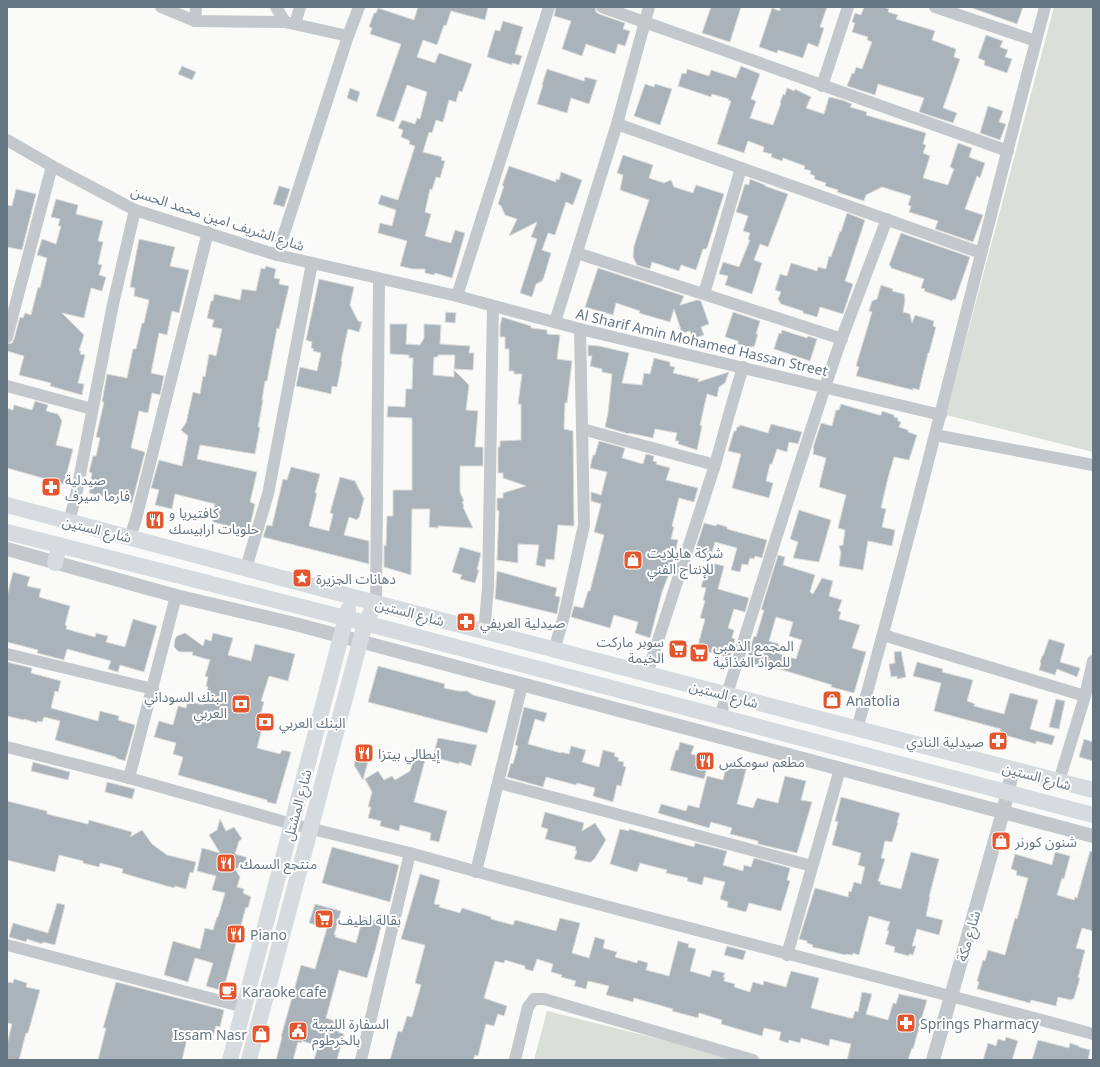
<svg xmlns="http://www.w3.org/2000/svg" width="1100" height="1067" viewBox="0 0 1100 1067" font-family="'Noto Sans','Noto Sans Arabic',sans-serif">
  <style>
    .green { fill: #dadfd7 }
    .building { fill: #aab3b9; stroke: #dcdcda; fill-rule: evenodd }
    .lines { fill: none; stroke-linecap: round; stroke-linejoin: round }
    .minor { stroke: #c3c8cc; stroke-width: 12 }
    .tertiary { stroke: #c3c8cc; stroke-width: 14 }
    .secondary { stroke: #d6dbdf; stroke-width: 16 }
    .labels { text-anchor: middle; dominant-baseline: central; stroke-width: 4; stroke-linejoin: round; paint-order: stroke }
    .street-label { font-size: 14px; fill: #657683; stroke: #fff }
    .poi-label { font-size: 14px; fill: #657683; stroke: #fff; text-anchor: start }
  </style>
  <rect width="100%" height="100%" fill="#fafaf8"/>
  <g class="green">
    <polygon points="1054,7 1093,7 1093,452 946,415"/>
    <polygon points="547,1011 743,1060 534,1060"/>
  </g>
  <g class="building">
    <polygon points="418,7 488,7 485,20 451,11 446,26 444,25 437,45 423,40 417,57 435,63 439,53 472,64 462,92 459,91 456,102 449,100 443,122 436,120 432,133 429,132 423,152 442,157 441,160 445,161 440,178 436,177 432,190 430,189 425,212 431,214 425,236 451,243 455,230 465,233 452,278 435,273 434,275 425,273 425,269 412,269 400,266 407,241 378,233 380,223 392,226 396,210 378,204 381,195 398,200 415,146 409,144 410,141 401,137 403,130 398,128 402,120 415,124 417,118 420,119 427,92 407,85 394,122 376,116 401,44 370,34 372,28 369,27 374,13 376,13 378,8 414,20"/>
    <polygon points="556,7 595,7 596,12 599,14 625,23 623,29 630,31 625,46 618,44 615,54 586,44 582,56 562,49 571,21 554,16"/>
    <polygon points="711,7 741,7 730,42 702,33"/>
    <polygon points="780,7 827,7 820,27 824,28 818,47 808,43 803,58 778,50 777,53 759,47 772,8 780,11"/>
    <polygon points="864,7 884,7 889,9 888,12 898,15 896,19 935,31 932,40 956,49 954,57 960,59 943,108 957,113 953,123 919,112 924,98 878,84 875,95 847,86 852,73 854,74 856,67 862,69 872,42 867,40 868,37 852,32 855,23 852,22 855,13 861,15"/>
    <polygon points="972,7 1023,7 1017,24 972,8"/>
    <polygon points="503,21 523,27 515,54 522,56 519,65 512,63 512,65 487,57 495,30 500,31"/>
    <polygon points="986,35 1003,41 1000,47 1008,50 1005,57 1012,59 1007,73 984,65 985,61 978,58"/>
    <polygon points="182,66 196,72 192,80 178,74"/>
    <polygon points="741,66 760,74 751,99 756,101 750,118 773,125 781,103 780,103 783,94 785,95 787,88 794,91 795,89 811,97 806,108 824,114 829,97 842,100 852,104 850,107 867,112 866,115 926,133 923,144 926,145 923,153 930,156 923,178 948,185 954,169 950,167 958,143 972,148 969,157 985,163 980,178 977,176 965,209 983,215 973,242 935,229 938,221 909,212 911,206 908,205 911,196 882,187 866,195 864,201 837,192 838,190 825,186 826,183 814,179 815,176 810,174 811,171 804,169 805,166 783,158 782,161 771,157 772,154 763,152 764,147 748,141 744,153 717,144 731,101 728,100 729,99 712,94 711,97 678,86 682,73 686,74 687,69 709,76 711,70 736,78"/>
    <polygon points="547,69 584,81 585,77 597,80 589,104 571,98 567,113 537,104 543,85 542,85"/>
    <polygon points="645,84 654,87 655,84 672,89 660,125 634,116"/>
    <polygon points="350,88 360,92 357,102 347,98"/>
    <polygon points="988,106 1003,111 999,122 1006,124 1000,140 980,133"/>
    <polygon points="623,155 653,165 649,178 664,183 671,180 674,187 693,193 696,185 724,194 707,248 706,249 703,249 696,270 681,265 679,271 652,262 650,269 637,265 633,257 634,246 649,200 620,190 623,175 617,173"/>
    <polygon points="509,166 556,182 556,179 559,180 561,172 582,180 573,205 566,202 555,235 548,233 542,250 551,253 544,277 542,281 536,284 532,297 520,293 537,239 531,237 537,222 509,236 517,219 505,215 501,206 498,204 504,186 502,186"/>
    <polygon points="750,179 765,185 765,186 788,194 768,247 760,244 754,260 762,263 752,294 725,285 728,276 719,274 723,262 739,267 750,240 748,240 750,233 743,231 748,216 736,212 745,184 749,185"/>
    <polygon points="279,186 290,189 284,207 273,204"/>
    <polygon points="16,189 36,194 22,250 7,247 7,205 12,206"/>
    <polygon points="56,199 78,205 76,214 103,221 98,241 103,242 98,264 102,265 99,275 106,277 102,291 91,288 84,318 62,313 84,335 79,351 81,351 80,354 85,355 78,383 84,384 82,395 50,386 51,383 19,375 24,356 7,351 7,344 12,343 14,339 20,317 23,318 25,313 31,315 38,287 40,288 47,258 37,255 42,239 56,244 61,226 58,226 60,219 51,217"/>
    <polygon points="847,213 865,220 845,281 853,284 843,314 820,307 817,317 803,313 803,311 781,304 778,299 781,292 775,290 780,274 787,276 791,263 817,271 818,267 826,269 829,256 831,257 840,231 841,232"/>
    <polygon points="901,233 970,257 955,300 953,299 952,301 924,291 925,289 921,288 924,279 891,268 891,266 889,265"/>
    <polygon points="139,239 175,247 170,266 189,270 179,313 172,311 167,335 159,333 151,373 164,376 160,395 152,393 148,413 139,411 131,448 145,452 132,503 89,493 90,490 89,489 92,473 89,472 93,456 96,456 100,438 96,437 104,402 102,402 107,374 127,378 133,349 136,349 142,323 144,323 149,300 134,296 135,288 130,287"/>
    <polygon points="266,266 276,269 274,278 280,279 279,284 289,286 279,329 277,328 267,381 265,381 262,400 263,400 258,427 260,427 255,454 200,445 197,459 257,472 250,502 255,504 249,531 213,522 213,520 211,519 215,504 175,494 172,509 155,505 159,490 151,488 159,460 182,466 188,436 181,430 186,423 193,392 200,394 203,376 205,377 209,354 216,356 222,329 212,327 214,320 207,318 211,301 213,301 214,294 240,300 242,289 256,291 261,268 265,269"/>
    <polygon points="598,268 684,296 680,305 697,300 701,301 709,324 701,327 704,335 692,339 690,331 682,333 674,309 670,322 639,313 640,311 616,303 613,315 585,307"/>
    <polygon points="319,279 354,287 350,305 358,321 362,322 359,332 348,329 341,361 342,362 337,387 332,386 331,394 296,386 300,367 317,371 321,353 313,351 314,349 311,348 312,342 306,340"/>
    <polygon points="881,285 893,289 892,291 904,294 905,300 903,312 910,314 912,323 915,315 934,321 933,326 936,327 929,353 928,353 919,390 913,388 913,390 856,376 859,367 856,366 872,312 869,311 872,301 877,299"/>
    <polygon points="446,312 456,313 455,323 445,322"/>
    <polygon points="733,312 760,321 756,334 758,334 754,347 752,346 751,348 738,344 738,341 725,337"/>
    <polygon points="502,317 531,326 531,328 547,330 547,334 560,335 557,359 572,361 567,403 565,403 564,429 573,431 574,526 558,525 554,560 546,559 545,567 536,565 539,545 518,544 518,563 497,560 499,511 497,510 497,498 503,498 503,493 526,486 503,478 503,473 498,473 498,447 500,447 500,441 521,440 521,404 518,404 522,374 514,374 514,371 509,371 509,349 505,349 505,337 500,337 500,326"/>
    <polygon points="390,324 407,324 406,344 420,345 424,338 424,324 441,325 440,344 470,346 469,353 474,353 473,370 454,369 455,355 438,355 438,357 434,357 433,375 454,377 454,370 469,385 466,410 478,411 475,447 483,447 483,466 460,466 460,492 464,501 462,502 464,506 463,507 473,528 438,526 438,528 429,527 430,509 412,509 411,575 384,567 384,545 386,546 387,516 393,516 393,490 412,490 412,418 387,417 388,406 405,407 406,389 412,389 413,358 409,358 409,355 390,354"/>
    <polygon points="782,330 807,338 808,336 817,339 810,361 774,349 779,333 781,334"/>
    <polygon points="588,345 599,346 629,353 622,383 642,385 644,373 650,374 654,358 670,362 670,366 675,367 673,373 699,379 698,382 729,372 725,383 719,387 717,397 707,394 700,425 702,426 697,450 678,444 679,441 675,441 677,433 655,429 653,438 629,433 629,434 605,427 608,413 612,374 602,372 602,369 590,366 592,356 588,356"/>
    <polygon points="35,401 48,405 46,411 58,414 62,421 56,445 73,449 64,484 7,468 7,408 13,410 14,405 32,410"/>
    <polygon points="841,404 879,415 881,415 882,411 894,415 894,417 898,418 898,421 901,422 899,427 908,430 908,432 917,435 909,460 894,457 888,478 881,508 886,509 882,527 895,530 892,546 868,541 863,570 839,566 841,553 839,546 843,545 845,530 838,528 846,495 819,487 826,458 813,454 814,449 813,448 821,423 832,426 836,410 839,410"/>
    <polygon points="771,424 802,432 798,444 789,442 787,452 777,449 772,464 770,464 766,481 773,483 769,498 732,488 741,454 728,451 734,431 736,431 737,427 739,427 740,425 768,433"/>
    <polygon points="599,441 625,448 622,458 643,464 646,454 654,456 653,461 657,462 656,464 670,468 666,480 698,488 694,502 679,498 672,526 674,527 671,539 678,540 672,566 662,592 650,638 635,633 638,622 614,615 610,628 571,617 574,606 583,608 588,591 590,591 604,535 594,532 601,504 591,501 591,492 601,495 607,472 590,468 593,455 595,455"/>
    <polygon points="291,467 320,474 315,493 317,493 309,526 329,531 333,514 330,513 340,477 355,481 364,499 359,518 358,518 357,520 349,517 344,535 369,541 369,564 263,537 267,525 272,526 283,479 287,480"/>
    <polygon points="799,510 831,520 819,562 793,558 798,542 790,539"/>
    <polygon points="704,523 716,526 717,524 727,527 727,529 767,540 762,558 755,556 754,559 750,558 748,565 742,564 740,572 731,570 737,548 715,542 709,562 693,557"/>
    <polygon points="460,547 481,553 477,570 479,570 475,583 460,579 462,575 452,572"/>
    <path d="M778,555L785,557L783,565L815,575L810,592L813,594L822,578L833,581L829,596L842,600L838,611L841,612L839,619L860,625L852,648L866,652L854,693L831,687L832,685L773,667L772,669L746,662L754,636L756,637L764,610H761ZM776,617L793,622L789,636L802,640L796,659L777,653L779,644L769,641Z"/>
    <polygon points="708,562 724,566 718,589 749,598 745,612 734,609 728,628 734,630 732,638 735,639 730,658 697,649 705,619 700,618 705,601 703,600 706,588 701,587"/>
    <polygon points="497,571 557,588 555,596 560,597 557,614 495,599"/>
    <polygon points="13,572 30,577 27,586 41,589 39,597 70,606 65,625 67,626 66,629 95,637 96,633 108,636 106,642 125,647 133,619 157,626 144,672 120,665 118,672 108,669 111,661 67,649 64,660 37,653 38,650 7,642 7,596"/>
    <polygon points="185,633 203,646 205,639 211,641 213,633 233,638 228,655 251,661 255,644 295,654 288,681 269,676 261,701 264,702 259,720 264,721 257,748 280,754 282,750 291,752 276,804 267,802 267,800 178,775 183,757 173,754 176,743 154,737 159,721 173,725 178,706 186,708 188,701 203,705 208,687 206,686 208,677 205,676 210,660 192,655 193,652 180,652 177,650 174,647 175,639 177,636"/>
    <polygon points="1049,639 1065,644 1060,662 1080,668 1077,677 1057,669 1055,675 1039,670 1041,663 1040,662 1042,656 1043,656"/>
    <polygon points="901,651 906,677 897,679 897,676 891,677 889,664 895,663 894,652"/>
    <polygon points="7,662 32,668 31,673 61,681 58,692 55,691 51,708 98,721 100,711 119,716 118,720 135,725 125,761 116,758 116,757 55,740 60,721 44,717 42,722 37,721 37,723 24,719 24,720 7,716"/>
    <polygon points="917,662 943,669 942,672 973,680 967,701 975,704 974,706 1004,714 1010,693 1038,700 1030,729 1055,736 1052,745 1036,741 1036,744 1008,736 999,734 1001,729 934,711 941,683 913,676"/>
    <polygon points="378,666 445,684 444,688 458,691 467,691 473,695 496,701 487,733 368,702"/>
    <polygon points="1056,699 1065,701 1059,729 1049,727"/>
    <polygon points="524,707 547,713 544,722 535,719 528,744 561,753 561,752 569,754 571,746 586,750 582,762 599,767 603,750 615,753 614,756 619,758 618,761 624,762 623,766 626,767 621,786 617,785 613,802 593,796 595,788 577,783 576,785 546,777 543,787 507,777 511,763 513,764 518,746 515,745"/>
    <polygon points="438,738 477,745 471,766 459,762 459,764 433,757"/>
    <polygon points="1084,739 1093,742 1093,761 1079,757"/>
    <polygon points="680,742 694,746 691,754 710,759 704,779 670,770 676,750 678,750"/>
    <polygon points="360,745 372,747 363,780 354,765"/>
    <polygon points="414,757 425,760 414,802 447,811 439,842 430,840 431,833 400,825 399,831 380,826 381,821 368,818 371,807 368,807 372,792 365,779 378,771 384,780 392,776 395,780 410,771"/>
    <polygon points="33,762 70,772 68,780 31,771"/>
    <polygon points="727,763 735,765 735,763 747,766 737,804 753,808 757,798 778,803 785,776 806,781 801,800 812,802 797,853 758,844 758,841 730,834 732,828 711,822 709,828 658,813 661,804 686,811 688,805 699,808 707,776 723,780"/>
    <polygon points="107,782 135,789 132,799 105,792"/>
    <polygon points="841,797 900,813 897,823 898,823 892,842 885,841 881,858 885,859 878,881 881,882 880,884 901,889 911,852 939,859 929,897 930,897 926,916 943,920 939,935 917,929 912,946 916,946 913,955 909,954 909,956 894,952 895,947 885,944 889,931 887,930 890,922 869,916 859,955 853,953 852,955 846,954 845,955 821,949 812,947 813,945 807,943 807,941 799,939 815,888 848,897 849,891 851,892 854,882 861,884 865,867 858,865 861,853 832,845 838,822 835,821"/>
    <polygon points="7,801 47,811 47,814 88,824 89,820 132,832 130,837 142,830 152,844 167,855 196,862 193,873 190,872 186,889 175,886 174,888 122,873 123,869 100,863 99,867 83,863 83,861 59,855 55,872 7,860"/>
    <polygon points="545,812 584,823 582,831 595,823 606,840 595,858 591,862 588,862 574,859 577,851 575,850 576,847 545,839 548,829 541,827"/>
    <polygon points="220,819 226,831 234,827 242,839 239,841 235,854 246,857 247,862 246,864 235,869 240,877 237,887 244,889 243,893 251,897 248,908 246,907 223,991 206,986 213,963 195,958 188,982 164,975 173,941 200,949 205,928 213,930 217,917 218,917 225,893 212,890 216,876 197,871 202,848 220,853 209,835 217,830"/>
    <polygon points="620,829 629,831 629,829 694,847 695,843 727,851 723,865 743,871 744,865 751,867 754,858 790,868 787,880 790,881 781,911 749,903 746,912 727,907 728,902 720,899 725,882 704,877 702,885 687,881 688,878 666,873 667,870 640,863 637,872 610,864"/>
    <polygon points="332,847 399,865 390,902 322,883"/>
    <polygon points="1090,851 1093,852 1093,931 1082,928 1076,948 1085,950 1078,978 1080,978 1074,998 1071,1000 1058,997 1056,1006 1031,1000 1030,1003 977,989 979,982 977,981 983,960 985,961 988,950 1005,955 1015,918 1017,919 1028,878 1016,875 1017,871 1011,869 1015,854 1052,865 1055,852 1070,856 1064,879 1062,878 1057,895 1074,900 1075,897 1077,898"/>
    <polygon points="420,874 440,880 434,904 440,905 439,907 460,913 462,908 491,917 491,919 513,925 515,920 556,931 560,918 580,923 572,953 589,958 595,937 605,940 603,948 617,952 615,957 637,963 638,960 648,963 646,970 669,976 678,941 689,944 688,947 696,949 690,971 710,977 712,970 725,973 723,977 725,977 724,981 735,984 734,987 750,992 753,982 763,985 764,981 786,987 791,971 819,978 811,1008 850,1018 853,1018 855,1011 858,1012 862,992 872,994 866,1014 888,1020 893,1003 896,1004 899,994 927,1000 913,1049 912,1048 908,1060 847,1060 851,1044 830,1039 829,1046 801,1038 800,1043 789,1040 788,1043 779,1040 781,1032 764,1028 762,1036 721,1024 722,1020 699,1013 698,1018 672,1011 673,1009 634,998 633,1002 622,999 606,995 609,986 588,981 586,989 574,986 576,981 561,977 562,975 551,972 553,964 537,959 533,971 525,969 525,966 505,960 504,963 495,961 484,998 507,1006 504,1016 498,1014 494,1026 486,1024 478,1056 475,1055 473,1060 390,1060 398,1031 402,1032 407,1016 412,1017 421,985 415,983 425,945 401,939"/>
    <polygon points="57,903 65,905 55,945 43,942 42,944 27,939 26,942 9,937 13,923 48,933"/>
    <polygon points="315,904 341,911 334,935 336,935 335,937 356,943 363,917 382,922 376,947 367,978 339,970 326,1018 341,1023 338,1032 344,1034 337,1060 314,1060 318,1046 302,1041 301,1043 298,1042 293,1060 276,1060 282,1037 281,1037 301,965 315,969 327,928 309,923"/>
    <polygon points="727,946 746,951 743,960 724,955"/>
    <polygon points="14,979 27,983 26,987 40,990 28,1033 26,1033 19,1060 7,1060 7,1044 12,1024 7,1023 7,982 13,983"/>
    <polygon points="116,982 224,1010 220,1027 216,1026 212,1039 198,1036 196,1042 187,1039 182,1060 98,1060 106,1028 103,1028"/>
    <polygon points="1006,1037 1018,1041 1012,1060 983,1060 988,1043 996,1046 998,1039 1005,1041"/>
    <polygon points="1038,1040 1069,1048 1070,1043 1079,1046 1079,1047 1090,1050 1088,1060 1032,1060"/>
  </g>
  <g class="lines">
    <g class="minor">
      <polyline points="161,7 195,21 285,22 348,36"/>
      <polyline points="276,7 285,22"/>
      <polyline points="602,7 1008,151"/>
      <polyline points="935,7 1036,41"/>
      <polyline points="195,21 196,7"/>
      <polyline points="295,24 300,7"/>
      <polyline points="822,86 848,7"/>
      <polyline points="617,124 981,253"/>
      <polyline points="7,140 52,166 135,210 277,255 457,296 580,329 941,415"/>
      <polyline points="577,253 842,339"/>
      <polyline points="277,255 348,36 359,7"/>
      <polyline points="704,294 741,168"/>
      <polyline points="457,296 549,7"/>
      <polyline points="555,322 617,124 649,7"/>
      <polyline points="7,337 52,166"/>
      <polyline points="7,386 92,409"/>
      <polyline points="582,429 715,465"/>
      <polyline points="935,435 1093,465"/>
      <polyline points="69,522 76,495 113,304 135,210"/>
      <polyline points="130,537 136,519 208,232"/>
      <polyline points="246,568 268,494 312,263"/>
      <polyline points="376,603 379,279"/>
      <polyline points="484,632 488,588 493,306"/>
      <polyline points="883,635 1085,696"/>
      <polyline points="554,650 564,616 584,525 580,329"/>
      <polyline points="7,654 153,689"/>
      <polyline points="647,674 715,465 732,404 743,367"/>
      <path d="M720,717C759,591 798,465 841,340C856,300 872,259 887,219"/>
      <path d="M857,729C924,489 981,247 1045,7"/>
      <polyline points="7,747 129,778 292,824 410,853"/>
      <polyline points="129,778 176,596"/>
      <polyline points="1059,781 1085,696 1093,661"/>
      <polyline points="499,783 812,866"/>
      <polyline points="476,872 522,685"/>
      <polyline points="7,945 244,1007"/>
      <polyline points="787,955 840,769"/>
      <path d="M361,1060L410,853C636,917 866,972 1093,1034"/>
      <polyline points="515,1060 528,1007 534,999 544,999 753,1060"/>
    </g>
    <g class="tertiary">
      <polyline points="7,549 176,596 295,624 1093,836"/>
      <polyline points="933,1060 1003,812 1013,769"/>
    </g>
    <g class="secondary">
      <polyline points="7,505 376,603 1093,790"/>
      <polyline points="7,532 365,623 1093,815"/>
      <polyline points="55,563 59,545"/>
      <polyline points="230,1060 348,610"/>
      <polyline points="249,1060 365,623 370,614"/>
    </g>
  </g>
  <defs>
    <symbol id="pharmacy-square" viewBox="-11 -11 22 22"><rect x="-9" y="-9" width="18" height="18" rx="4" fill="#e4572e" stroke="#fff"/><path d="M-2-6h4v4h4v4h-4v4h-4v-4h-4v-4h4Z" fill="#fff"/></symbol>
    <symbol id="restaurant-square" viewBox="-11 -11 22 22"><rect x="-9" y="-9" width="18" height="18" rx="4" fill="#e4572e" stroke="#fff"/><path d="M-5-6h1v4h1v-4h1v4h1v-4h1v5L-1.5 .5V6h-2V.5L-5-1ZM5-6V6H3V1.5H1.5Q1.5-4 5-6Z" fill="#fff"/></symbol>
    <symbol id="shop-square" viewBox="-11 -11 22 22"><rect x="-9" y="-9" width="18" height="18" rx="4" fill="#e4572e" stroke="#fff"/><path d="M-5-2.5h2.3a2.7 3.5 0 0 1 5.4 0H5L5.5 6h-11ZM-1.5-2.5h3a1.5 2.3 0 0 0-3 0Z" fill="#fff"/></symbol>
    <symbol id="sight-square" viewBox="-11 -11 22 22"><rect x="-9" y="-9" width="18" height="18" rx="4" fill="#e4572e" stroke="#fff"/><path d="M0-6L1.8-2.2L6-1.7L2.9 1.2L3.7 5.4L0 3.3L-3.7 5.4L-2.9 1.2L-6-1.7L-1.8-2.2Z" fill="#fff"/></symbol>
    <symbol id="supermarket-square" viewBox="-11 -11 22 22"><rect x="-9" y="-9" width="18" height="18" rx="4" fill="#e4572e" stroke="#fff"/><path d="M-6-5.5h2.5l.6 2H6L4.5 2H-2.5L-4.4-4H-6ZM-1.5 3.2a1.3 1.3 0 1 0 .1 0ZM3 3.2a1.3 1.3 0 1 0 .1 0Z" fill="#fff"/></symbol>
    <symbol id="bank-square" viewBox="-11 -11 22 22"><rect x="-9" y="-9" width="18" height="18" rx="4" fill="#e4572e" stroke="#fff"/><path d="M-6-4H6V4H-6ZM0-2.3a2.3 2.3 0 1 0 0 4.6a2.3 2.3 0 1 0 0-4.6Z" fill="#fff"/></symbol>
    <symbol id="cafe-square" viewBox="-11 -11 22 22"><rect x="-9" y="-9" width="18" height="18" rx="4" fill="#e4572e" stroke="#fff"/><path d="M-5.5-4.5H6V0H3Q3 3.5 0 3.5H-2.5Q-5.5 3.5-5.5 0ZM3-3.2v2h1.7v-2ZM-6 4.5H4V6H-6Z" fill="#fff"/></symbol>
    <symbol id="civic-square" viewBox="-11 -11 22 22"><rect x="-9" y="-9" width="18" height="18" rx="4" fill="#e4572e" stroke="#fff"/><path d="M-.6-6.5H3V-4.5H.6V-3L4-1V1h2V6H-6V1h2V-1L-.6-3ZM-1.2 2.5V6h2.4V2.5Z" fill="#fff"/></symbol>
  </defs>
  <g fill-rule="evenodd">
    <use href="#pharmacy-square" x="40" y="476" width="22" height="22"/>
    <use href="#restaurant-square" x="144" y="509" width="22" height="22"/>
    <use href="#shop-square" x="622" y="549" width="22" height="22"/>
    <use href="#sight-square" x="291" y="567" width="22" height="22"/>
    <use href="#pharmacy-square" x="455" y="611" width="22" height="22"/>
    <use href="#supermarket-square" x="667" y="638" width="22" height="22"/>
    <use href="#supermarket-square" x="688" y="642" width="22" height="22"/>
    <use href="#shop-square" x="821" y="689" width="22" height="22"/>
    <use href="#bank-square" x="230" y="693" width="22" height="22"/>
    <use href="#bank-square" x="254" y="711" width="22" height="22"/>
    <use href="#pharmacy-square" x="987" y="730" width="22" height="22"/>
    <use href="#restaurant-square" x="353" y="742" width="22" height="22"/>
    <use href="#restaurant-square" x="694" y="750" width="22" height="22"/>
    <use href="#shop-square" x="990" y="830" width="22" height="22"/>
    <use href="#restaurant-square" x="215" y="852" width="22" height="22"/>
    <use href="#supermarket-square" x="313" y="908" width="22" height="22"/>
    <use href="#restaurant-square" x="225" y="923" width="22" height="22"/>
    <use href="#cafe-square" x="217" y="980" width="22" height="22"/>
    <use href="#pharmacy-square" x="895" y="1012" width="22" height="22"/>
    <use href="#civic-square" x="287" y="1020" width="22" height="22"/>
    <use href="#shop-square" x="250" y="1023" width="22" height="22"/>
  </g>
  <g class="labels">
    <g class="street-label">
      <text transform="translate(218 218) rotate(18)">شارع الشريف امين محمد الحسن</text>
      <text transform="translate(702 342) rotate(13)">Al Sharif Amin Mohamed Hassan Street</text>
      <text transform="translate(97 529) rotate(14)">شارع الستين</text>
      <text transform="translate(410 612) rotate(15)">شارع الستين</text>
      <text transform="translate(724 694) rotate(15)">شارع الستين</text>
      <text transform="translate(1037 776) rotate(15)">شارع الستين</text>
      <text transform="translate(297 805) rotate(-75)">شارع المشتل</text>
      <text transform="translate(968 936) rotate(-74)">شارع مكة</text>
    </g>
    <g class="poi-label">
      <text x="65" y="479">صيدلية<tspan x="65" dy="16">فارما سيرف</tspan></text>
      <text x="169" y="512">كافتيريا و<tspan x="169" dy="16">حلويات ارابيسك</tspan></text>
      <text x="647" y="552">شركة هايلايت<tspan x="647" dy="16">للإنتاج الفني</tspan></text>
      <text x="316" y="578">دهانات الجزيرة</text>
      <text x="480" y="622">صيدلية العريفي</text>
      <text x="664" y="641" text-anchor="end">سوبر ماركت<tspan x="664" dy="16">الخيمة</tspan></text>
      <text x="713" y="645">المجمع الذهبي<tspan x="713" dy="16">للمواد الغذائية</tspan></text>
      <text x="227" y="696" text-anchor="end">البنك السوداني<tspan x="227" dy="16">العربي</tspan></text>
      <text x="846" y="700">Anatolia</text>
      <text x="279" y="722">البنك العربي</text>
      <text x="984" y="741" text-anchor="end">صيدلية النادي</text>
      <text x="378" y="753">إيطالي بيتزا</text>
      <text x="719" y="761">مطعم سومكس</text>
      <text x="1015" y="841">شنون كورنر</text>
      <text x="240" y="863">منتجع السمك</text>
      <text x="338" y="919">بقالة لطيف</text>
      <text x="250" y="934">Piano</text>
      <text x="242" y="991">Karaoke cafe</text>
      <text x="312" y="1023">السفارة الليبية<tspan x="312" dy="16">بالخرطوم</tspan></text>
      <text x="920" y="1023">Springs Pharmacy</text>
      <text x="247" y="1034" text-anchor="end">Issam Nasr</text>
    </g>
  </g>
  <rect width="1100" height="1067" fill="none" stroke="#657683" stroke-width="16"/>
</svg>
